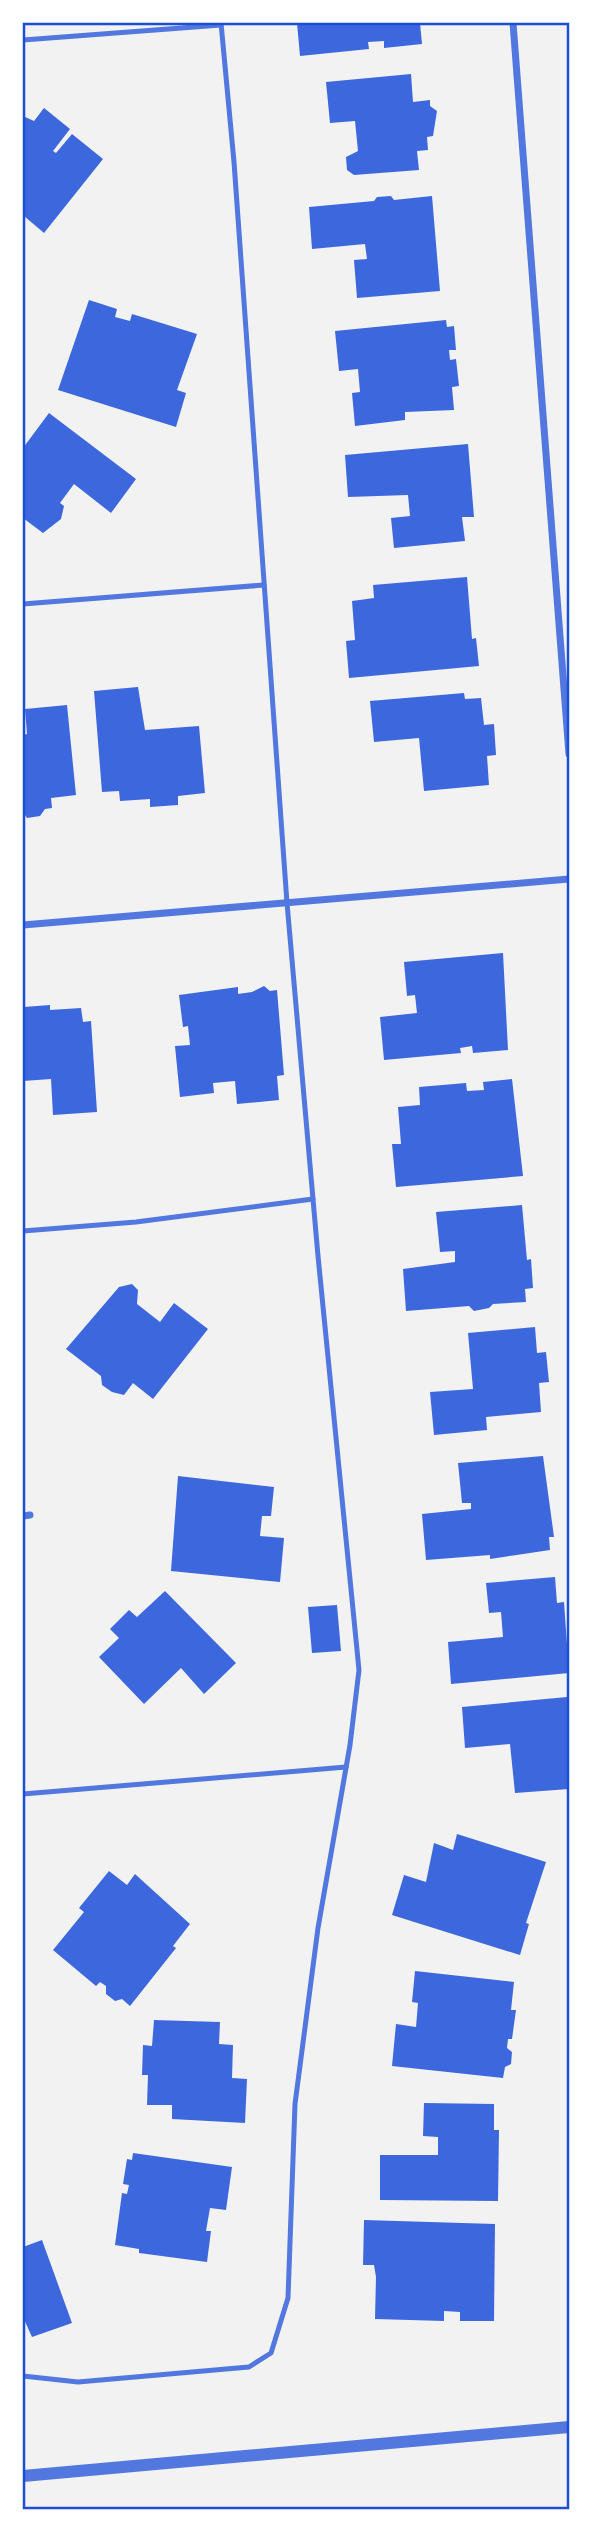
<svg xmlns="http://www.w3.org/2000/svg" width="592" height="2533" viewBox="0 0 592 2533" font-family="'Noto Sans',sans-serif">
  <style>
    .building { fill: #3d67dc }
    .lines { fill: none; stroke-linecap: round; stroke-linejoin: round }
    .service { stroke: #5277de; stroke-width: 5 }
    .minor { stroke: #5277de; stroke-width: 7 }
    .tertiary { stroke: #5277de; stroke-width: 12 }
    .neatline { fill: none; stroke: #1d4ed8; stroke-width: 2.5 }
  </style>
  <rect width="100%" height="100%" fill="#f2f2f2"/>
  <g class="building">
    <polygon points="297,23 420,23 422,44 384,48 384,41 368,42 369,49 300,56"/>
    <polygon points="411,74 413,102 430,100 430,106 437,111 433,136 427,137 428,150 417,151 419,170 354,175 347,170 346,157 358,151 355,121 330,123 326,82"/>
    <polygon points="44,108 70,129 53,151 56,153 72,134 103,159 44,233 24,216 23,218 23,116 34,121"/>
    <polygon points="391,196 394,200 432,196 440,291 357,298 354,260 367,259 365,244 312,249 309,207 374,201 377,197"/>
    <polygon points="89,300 117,309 115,317 130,321 132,314 197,334 177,390 186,393 176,427 58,390"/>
    <polygon points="446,320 447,327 454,326 456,350 449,350 450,360 456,359 459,386 452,387 454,410 405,412 405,420 355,426 352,393 360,392 358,369 339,371 335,331"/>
    <polygon points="49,413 136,479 111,513 74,484 60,503 64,506 61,519 43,533 23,518 23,448"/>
    <polygon points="468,444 474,517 462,517 465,541 394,548 391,518 410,516 408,495 348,497 345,455"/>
    <polygon points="467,577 472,639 476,638 479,666 349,678 346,641 355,640 352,601 374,598 373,585"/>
    <polygon points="138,687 145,730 199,726 205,793 178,796 178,805 150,807 150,799 120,801 119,791 102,792 94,691"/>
    <polygon points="464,693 465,699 481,698 484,725 494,724 496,755 487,756 489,785 424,791 419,738 374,742 370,701"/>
    <polygon points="67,705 76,795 51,798 52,808 45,809 40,816 27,818 23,812 23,735 27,734 25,709"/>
    <polygon points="503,953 508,1050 473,1053 472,1046 460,1048 461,1053 384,1060 380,1017 417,1013 415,995 407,996 404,962"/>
    <polygon points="264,986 270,991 277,990 284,1075 277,1076 279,1100 237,1104 235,1081 213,1083 214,1093 180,1097 175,1046 190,1045 188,1026 183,1027 179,995 238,987 238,994 252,992"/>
    <polygon points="50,1005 50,1010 81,1008 83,1022 91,1021 97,1112 53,1115 51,1079 23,1081 24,1007"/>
    <polygon points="512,1079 523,1176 396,1187 392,1144 401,1144 398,1107 420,1105 419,1087 466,1083 467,1091 484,1090 483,1082"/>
    <polygon points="522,1205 527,1260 531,1259 533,1288 525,1289 526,1302 493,1304 489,1308 474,1311 469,1306 406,1311 403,1269 455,1262 455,1251 440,1252 436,1212"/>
    <polygon points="132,1284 138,1290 137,1304 160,1322 174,1303 208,1329 153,1399 133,1383 124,1395 112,1392 102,1385 101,1376 66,1349 119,1287"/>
    <polygon points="535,1327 537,1353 546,1352 549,1382 539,1383 541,1412 486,1417 487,1430 434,1435 430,1392 473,1389 468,1333"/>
    <polygon points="543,1456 554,1537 549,1537 550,1550 490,1559 490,1555 426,1560 422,1514 471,1509 471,1503 462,1503 458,1463"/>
    <polygon points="178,1476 274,1487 271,1516 262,1516 260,1536 284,1538 280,1582 171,1571"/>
    <polygon points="555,1577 557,1603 564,1602 569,1673 451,1684 448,1642 503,1637 501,1612 489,1613 486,1583"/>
    <polygon points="165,1591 236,1663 204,1694 181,1668 144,1704 99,1657 119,1638 110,1629 129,1610 137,1617"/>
    <polygon points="337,1605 341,1651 312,1653 308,1607"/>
    <polygon points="567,1697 569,1789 515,1793 510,1744 465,1748 462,1707"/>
    <polygon points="457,1834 546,1862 526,1923 529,1924 520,1955 392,1915 404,1875 426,1882 434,1843 453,1850"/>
    <polygon points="109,1871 127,1885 135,1874 190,1924 173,1946 176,1948 130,2006 122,1999 115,2001 106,1994 106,1986 100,1982 96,1986 53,1950 84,1912 79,1908"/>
    <polygon points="415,1971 514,1982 511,2010 516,2010 512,2039 508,2039 507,2048 512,2052 511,2064 505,2067 503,2078 392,2066 396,2024 416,2027 418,2003 412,2002"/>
    <polygon points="154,2020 220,2022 219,2044 233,2045 232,2078 247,2079 245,2123 172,2119 172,2105 147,2105 148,2075 142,2075 143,2045 152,2046"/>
    <polygon points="424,2103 494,2104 494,2130 499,2130 498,2201 380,2200 380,2155 438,2155 438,2137 423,2136"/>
    <polygon points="133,2153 232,2167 226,2210 210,2208 206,2231 211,2231 207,2262 139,2253 139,2249 115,2245 122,2193 127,2194 129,2185 123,2184 127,2159 132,2160"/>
    <polygon points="364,2220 495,2224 494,2321 460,2321 460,2312 444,2311 444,2321 375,2319 376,2277 374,2265 363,2265"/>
    <polygon points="42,2240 72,2323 32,2337 23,2317 23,2247"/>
  </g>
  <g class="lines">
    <g class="service">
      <polyline points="23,40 221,25"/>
      <polyline points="23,604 264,585"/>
      <polyline points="23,1231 136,1222 313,1199"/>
      <polyline points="23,1794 346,1767"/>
      <polyline points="23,2376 78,2382 249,2367 271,2353 288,2298 295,2104 318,1928 350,1745 359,1670 318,1256 287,903 234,162 221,23"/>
    </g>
    <g class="minor">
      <polyline points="513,23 569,754"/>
      <polyline points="23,925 569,879"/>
      <polyline points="23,1516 30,1515"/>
    </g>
    <polyline class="tertiary" points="23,2476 569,2427"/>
  </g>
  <rect width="592" height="2533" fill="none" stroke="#ffffff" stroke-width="49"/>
  <rect x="24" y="24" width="544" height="2484" class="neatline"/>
</svg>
